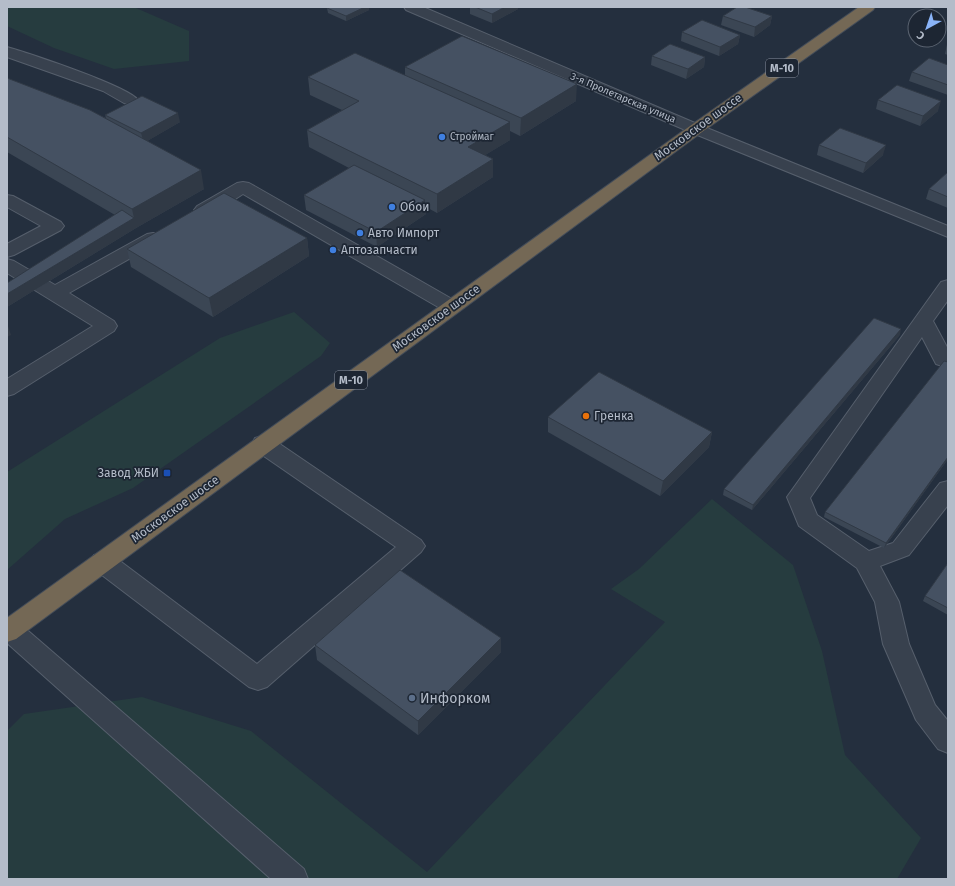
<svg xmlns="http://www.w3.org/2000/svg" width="955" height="886" viewBox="0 0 955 886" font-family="'Fira Sans',sans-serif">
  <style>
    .green { fill: #263c3f }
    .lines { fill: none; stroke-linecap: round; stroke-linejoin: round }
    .minor-casing { stroke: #565f6c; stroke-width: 2 }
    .highway-casing { stroke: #434c59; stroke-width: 2 }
    .minor { fill: #38414e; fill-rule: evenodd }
    .highway { fill: #746855; fill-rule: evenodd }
    .wall { fill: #3b4654 }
    .shaded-wall { fill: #303945 }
    .building { fill: #455162; stroke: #303945 }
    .shop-dot { fill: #3f7fe0; stroke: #1d2633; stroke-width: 1.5 }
    .food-dot { fill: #e8710a; stroke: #1d2633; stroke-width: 1.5 }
    .transit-dot { fill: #1a4fb4; stroke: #1d2633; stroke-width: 1.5 }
    .service-dot { fill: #5c6f8a; stroke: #1d2633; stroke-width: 1.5 }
    .labels { text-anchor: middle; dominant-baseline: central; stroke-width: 3.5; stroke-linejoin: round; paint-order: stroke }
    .far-street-label { font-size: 10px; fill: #b4bcc9; stroke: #1d2633 }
    .far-poi-label { font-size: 10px; fill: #b4bcc9; stroke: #1d2633; text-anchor: start }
    .shield { fill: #1d2633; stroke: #878f9c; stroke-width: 1 }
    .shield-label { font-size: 11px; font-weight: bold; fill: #b4bcc9 }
    .street-label { font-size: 12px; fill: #b4bcc9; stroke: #1d2633 }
    .poi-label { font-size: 12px; fill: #b4bcc9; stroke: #1d2633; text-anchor: start }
    .near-poi-label { font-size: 14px; fill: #b4bcc9; stroke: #1d2633; text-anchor: start }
  </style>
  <rect width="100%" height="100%" fill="#242f3e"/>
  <g class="green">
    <polygon points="7,7 138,7 136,8 189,31 189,61 114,69 54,48 7,26"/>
    <polygon points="294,312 330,343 321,356 133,488 65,519 7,570 7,472 220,338"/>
    <polygon points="712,499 793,565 822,651 845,755 921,838 897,879 7,879 7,731 24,714 142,697 251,731 427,872 665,622 611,589 639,569"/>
  </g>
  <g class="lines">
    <defs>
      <g id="minor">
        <polygon points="404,7 423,7 702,126 948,226 948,237 690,132 406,10"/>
        <path d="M7,47C28,53 128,86 138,100L136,103L130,105L124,103L103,91L7,57Z"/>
        <path d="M243,182L249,183L459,303L462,307L459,311L452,313L445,311L243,194C230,202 212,218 197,214L194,210L197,206L237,183Z"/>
        <polygon points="7,195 13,196 61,222 64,226 61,230 14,255 7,257 7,244 41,226 7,207"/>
        <polygon points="153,233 159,234 162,238 159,242 69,293 114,321 117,326 114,331 14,394 7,396 7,379 93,326 7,273 7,259 14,261 55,285 147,234"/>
        <polygon points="948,280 948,300 933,321 948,349 948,368 936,364 922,337 810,498 817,515 869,551 893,543 940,483 948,481 948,505 909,555 880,566 899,602 909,644 935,705 948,721 948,753 938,749 916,720 883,644 875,602 857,568 799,526 787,497 941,282"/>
        <polygon points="263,436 271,438 421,540 425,546 421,552 267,687 258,690 249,687 94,569 91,562 94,555 103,553 112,555 257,664 396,547 255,450 252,444 255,438"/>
        <polygon points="10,620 19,623 304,869 308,879 271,879 7,643 7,621"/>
      </g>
      <polygon id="highway" points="859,7 875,7 873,10 702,132 16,639 7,642 7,618 690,126"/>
    </defs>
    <use href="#minor" class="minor-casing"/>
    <use href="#highway" class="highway-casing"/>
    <use href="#minor" class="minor"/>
    <use href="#highway" class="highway"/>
  </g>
  <g class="wall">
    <polygon points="329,7 369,7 369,10 346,21 328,13 327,8"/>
    <polygon points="470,7 518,7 518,9 492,23 470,14"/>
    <polygon points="723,16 772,16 770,25 754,37 721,25"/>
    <polygon points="682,32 740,35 738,44 719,56 681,41"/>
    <polygon points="947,44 948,44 948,55 945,54"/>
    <polygon points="652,56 705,57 704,67 686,79 651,65"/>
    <polygon points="948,65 948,95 909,81 912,72"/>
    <polygon points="405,67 576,101 520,136 510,131 510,140 485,155 493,159 493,177 437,213 426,207 426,214 377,247 306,210 304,195 349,168 309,147 307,130 342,110 310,95 308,77 405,75"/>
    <polygon points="7,78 106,118 105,115 180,122 147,141 204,189 136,228 7,307 7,283 115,215 7,152"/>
    <polygon points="878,100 938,111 920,126 876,109"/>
    <polygon points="819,145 883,155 863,173 817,155"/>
    <polygon points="948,172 948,208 926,199 929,189"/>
    <polygon points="307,238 309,256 213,317 131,267 127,249"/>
    <polygon points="900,335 752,510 723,495 724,489"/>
    <polygon points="948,362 948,459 884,548 824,517 825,512"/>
    <polygon points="548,417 712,432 709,447 660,496 548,432"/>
    <polygon points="948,563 948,615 923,601 925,596"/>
    <polygon points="501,638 501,652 418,735 317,660 315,645"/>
  </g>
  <g class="shaded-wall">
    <polygon points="365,7 369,7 369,10 346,21 346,16"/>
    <polygon points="505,7 518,7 518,9 492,23 492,14"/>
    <polygon points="772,16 770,25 754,37 755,27"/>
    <polygon points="740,35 738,44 719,56 720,47"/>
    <polygon points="705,57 704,67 686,79 688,69"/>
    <polygon points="577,84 576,101 520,136 521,118"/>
    <polygon points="941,101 938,111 920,126 923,116"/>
    <polygon points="178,113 180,122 144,143 141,133"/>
    <polygon points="510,122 510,140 469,165 468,147"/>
    <polygon points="886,145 883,155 863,173 866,163"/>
    <polygon points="493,159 493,177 437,213 437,194"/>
    <polygon points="201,170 204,189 136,228 7,307 7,294 134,218 132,209"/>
    <polygon points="425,200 426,214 377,247 376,232"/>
    <polygon points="307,238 309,256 213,317 209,298"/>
    <polygon points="7,323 11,335 7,337"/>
    <polygon points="901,329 900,335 752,510 753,505"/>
    <polygon points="712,432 709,447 660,496 663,481"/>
    <polygon points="948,457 948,459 884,548 886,543"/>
    <polygon points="501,638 501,652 418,735 418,721"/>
  </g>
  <g class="building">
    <polygon points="329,7 365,7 346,16 327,8"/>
    <polygon points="475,7 505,7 492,14"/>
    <polygon points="737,7 745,7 772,16 755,27 723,16"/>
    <polygon points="702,20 740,35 720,47 682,32"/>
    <polygon points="462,36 577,84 521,118 405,67"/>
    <polygon points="670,44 705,57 688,69 652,56"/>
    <polygon points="355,53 510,122 468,147 493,159 437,194 307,130 359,101 308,77"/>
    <polygon points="929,58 948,65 948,85 912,72"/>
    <polygon points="7,78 90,110 201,170 132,209 7,137"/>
    <polygon points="897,85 941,101 923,116 878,100"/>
    <polygon points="142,96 178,113 141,133 105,115"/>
    <polygon points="840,128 886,145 866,163 819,145"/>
    <polygon points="354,165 425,200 376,232 304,195"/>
    <polygon points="948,172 948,197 929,189"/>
    <polygon points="224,193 307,238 209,298 127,249"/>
    <polygon points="122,210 134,218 7,294 7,283"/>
    <polygon points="874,318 901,329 753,505 724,489"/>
    <polygon points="944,361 948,362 948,457 886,543 825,512"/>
    <polygon points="599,372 712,432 663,481 548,417"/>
    <polygon points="948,563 948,608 925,596"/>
    <polygon points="400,570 501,638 418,721 315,645"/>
  </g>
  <g class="shop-dot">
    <circle cx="442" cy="137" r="4"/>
    <circle cx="392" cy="207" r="4"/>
    <circle cx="360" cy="233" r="4"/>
    <circle cx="333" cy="250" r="4"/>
  </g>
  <circle class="food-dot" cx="586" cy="416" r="4"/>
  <rect class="transit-dot" x="163" y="469" width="8" height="8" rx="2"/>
  <circle class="service-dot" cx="412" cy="698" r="4"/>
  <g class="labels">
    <g class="far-street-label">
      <text transform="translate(623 98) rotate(23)">3-я Пролетарская улица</text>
    </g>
    <g class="far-poi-label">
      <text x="450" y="137">Строймаг</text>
    </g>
    <g class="shield">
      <rect x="766" y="59" width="32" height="18" rx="3"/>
      <rect x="335" y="371" width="32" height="18" rx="3"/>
    </g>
    <g class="shield-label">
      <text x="782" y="68">М-10</text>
      <text x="351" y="380">М-10</text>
    </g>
    <g class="street-label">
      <text transform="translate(698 127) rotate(-36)">Московское шоссе</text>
      <text transform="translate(436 318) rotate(-36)">Московское шоссе</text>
      <text transform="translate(175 509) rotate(-36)">Московское шоссе</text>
    </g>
    <g class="poi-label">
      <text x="400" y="207">Обои</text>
      <text x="368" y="233">Авто Импорт</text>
      <text x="341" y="250">Аптозапчасти</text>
      <text x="594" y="416">Гренка</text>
      <text x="159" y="473" text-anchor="end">Завод ЖБИ</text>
    </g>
    <g class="near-poi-label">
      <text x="420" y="698">Инфорком</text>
    </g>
  </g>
  <rect width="955" height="886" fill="none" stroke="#b4bcc9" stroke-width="16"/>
  <g transform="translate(927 28) rotate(220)"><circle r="19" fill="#1d2633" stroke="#59626f"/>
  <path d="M0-3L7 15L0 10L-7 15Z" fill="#8ab4f8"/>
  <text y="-6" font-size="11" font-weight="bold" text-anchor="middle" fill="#b4bcc9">С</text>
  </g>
</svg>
